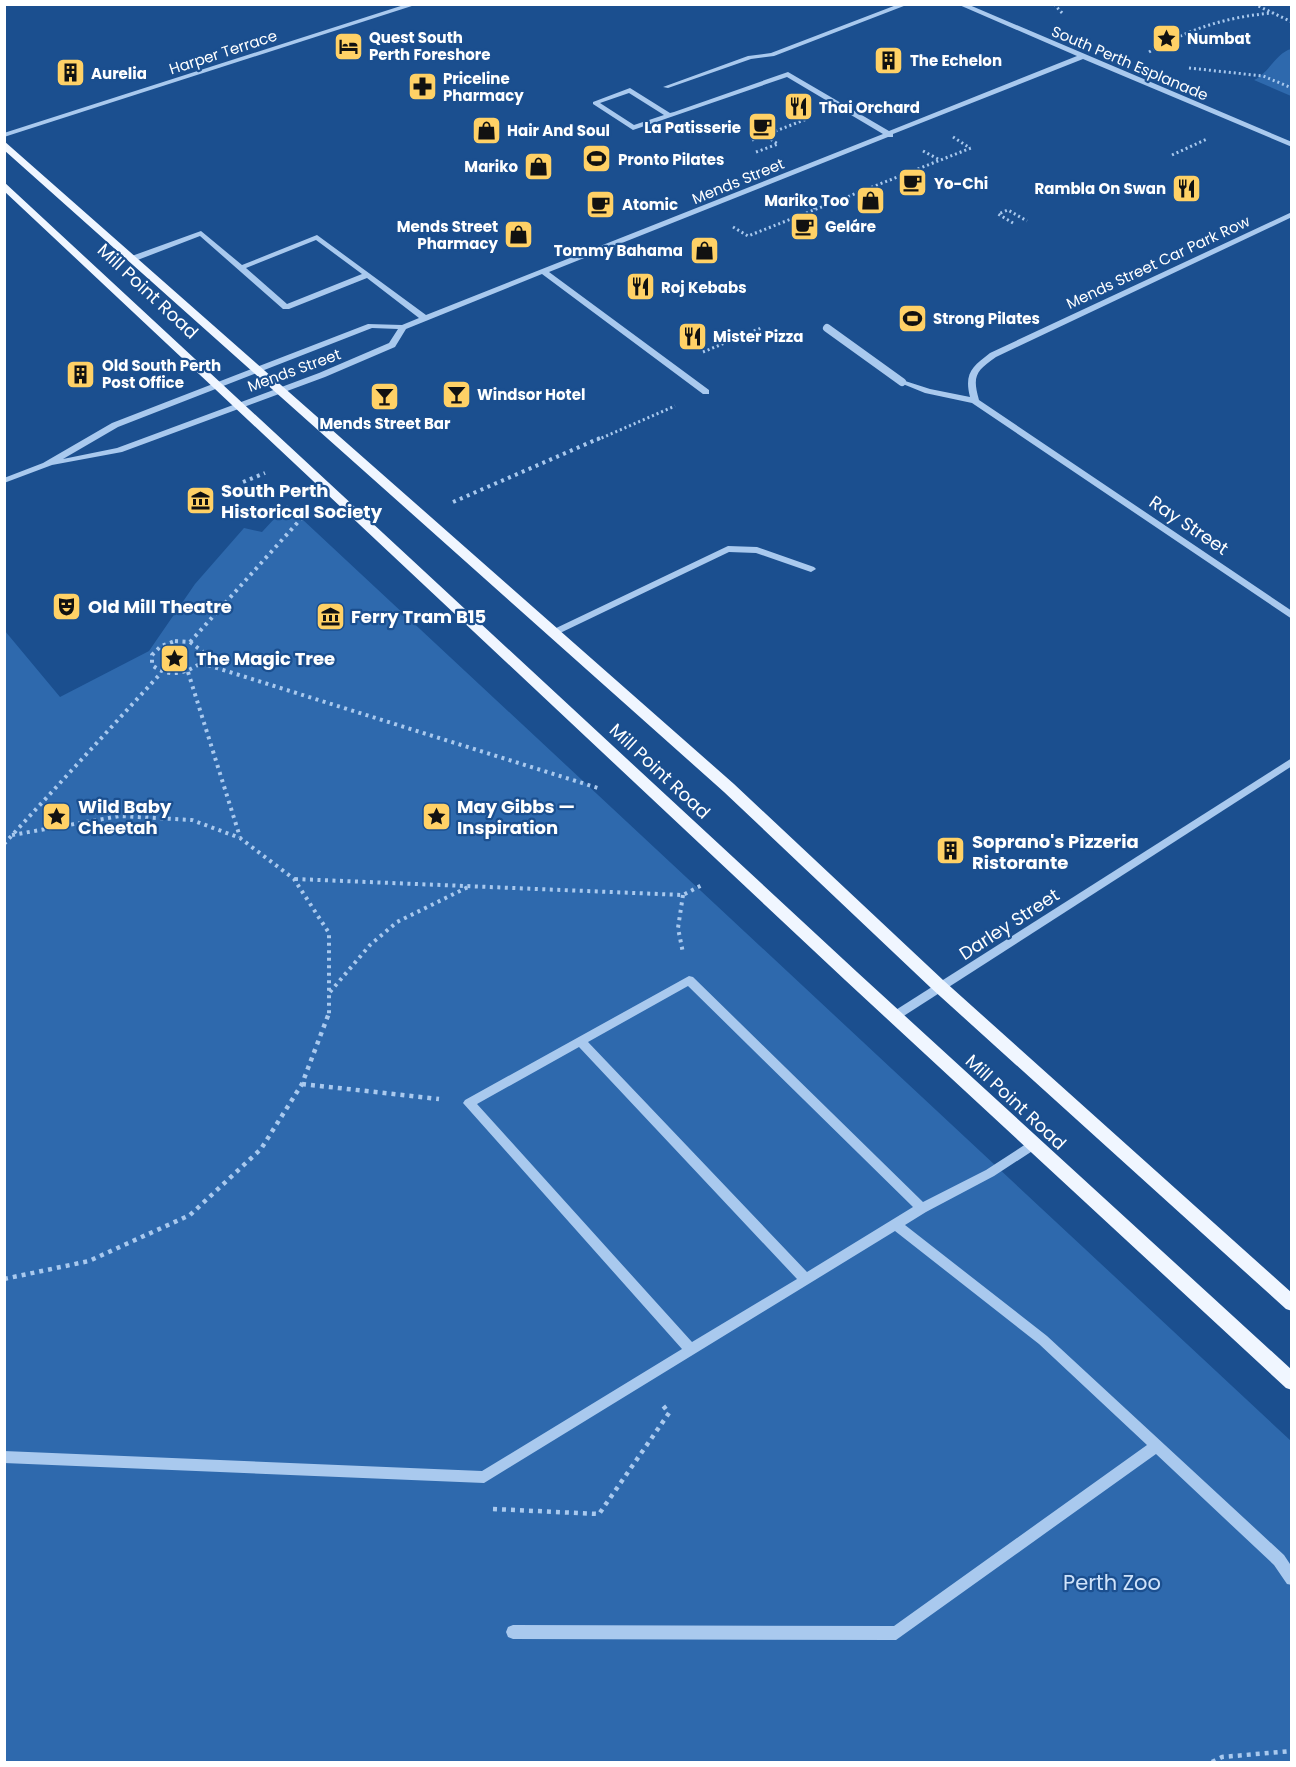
<svg xmlns="http://www.w3.org/2000/svg" width="1296" height="1767" viewBox="0 0 1296 1767" font-family="Poppins,sans-serif">
  <style>
    .green { fill: #2e69ad }
    .lines { fill: none; stroke-linecap: round; stroke-linejoin: round }
    .path-far2 { stroke: #a9c9ee; stroke-width: 3; stroke-dasharray: 2 3; stroke-linecap: butt }
    .path-far1 { stroke: #a9c9ee; stroke-width: 4; stroke-dasharray: 3 4.5; stroke-linecap: butt }
    .path { stroke: #a9c9ee; stroke-width: 4.5; stroke-dasharray: 4 5; stroke-linecap: butt }
    .minor { fill: #a9c9ee; fill-rule: evenodd }
    .major { fill: #f0f6ff; fill-rule: evenodd }
    .minor-bridge { stroke: #a9c9ee; stroke-width: 8 }
    .labels { text-anchor: middle; dominant-baseline: central; stroke-width: 4.5; stroke-linejoin: round; paint-order: stroke }
    .far-poi-label { font-size: 15px; font-weight: bold; fill: #fff; stroke: #1b4f8f; text-anchor: start }
    .far-street-label { font-size: 15px; fill: #fff; stroke: #1b4f8f }
    .street-label { font-size: 18px; fill: #fff; stroke: #1b4f8f }
    .poi-label { font-size: 18px; font-weight: bold; fill: #fff; stroke: #1b4f8f; text-anchor: start }
    .near-park-label { font-size: 21px; fill: #cfe3fa; stroke: #1b4f8f }
  </style>
  <rect width="100%" height="100%" fill="#1b4f8f"/>
  <g class="green">
    <path d="M1291,49V96L1254,80C1269,73 1276,53 1291,49Z"/>
    <polygon points="287,505 1291,1441 1291,1762 5,1762 5,631 60,697 149,651 195,584 244,528 262,532"/>
  </g>
  <g class="lines">
    <g class="path-far2">
      <polyline points="1054,4 1064,15"/>
      <polyline points="1254,4 1292,22"/>
      <path d="M1149,52C1189,29 1226,17 1272,13"/>
      <polyline points="1189,68 1263,76 1292,88"/>
      <polyline points="953,137 970,148"/>
      <polyline points="752,140 807,119"/>
      <polyline points="923,151 940,160"/>
      <polyline points="756,152 778,144 764,135"/>
      <polyline points="1172,155 1207,139"/>
      <polyline points="801,199 816,209"/>
      <polyline points="1013,223 998,214 1008,210 1027,221"/>
      <polyline points="733,227 748,236 971,148"/>
      <polyline points="703,352 761,328"/>
      <polyline points="597,440 675,406"/>
    </g>
    <g class="path-far1">
      <polyline points="243,482 265,473"/>
      <polyline points="453,502 600,438"/>
      <path d="M175,641L190,642L202,651L201,663C184,674 169,678 152,665V655L161,646Z"/>
      <polyline points="190,642 308,511"/>
      <polyline points="201,663 598,788"/>
      <polyline points="188,672 240,837"/>
      <polyline points="12,835 120,816 192,820 240,838 294,879 329,933 329,1015"/>
      <polyline points="4,844 161,673"/>
      <polyline points="295,879 683,895 704,884"/>
      <polyline points="683,895 678,928 683,953"/>
      <polyline points="330,992 370,945 397,922 470,886"/>
    </g>
    <g class="path">
      <polyline points="302,1084 439,1099"/>
      <polyline points="4,1279 89,1261 190,1215 261,1149 302,1084 329,1013"/>
      <polyline points="493,1509 599,1514 669,1413 661,1403"/>
      <polyline points="1212,1762 1222,1757 1292,1751"/>
    </g>
    <g class="minor">
      <polygon points="407,4 418,4 4,137 4,133"/>
      <polygon points="899,4 909,4 774,56 751,59 668,88 663,87 748,56 771,53"/>
      <path d="M957,4H967L1292,142V147L1083,59L893,134V137H888L549,272L709,390V394H703L542,274L406,329L395,347L325,377L122,452L52,465L4,483V478L43,463L112,423L368,324L402,325L419,318L367,278L289,309H283L200,236L135,261H129V257L201,231L242,265L317,235L426,315L883,134L787,77L633,130L593,104V102L630,88L670,113L674,112L788,72L889,131L1077,56ZM629,93L664,115L634,125L600,103ZM316,240L362,274L287,304L246,268ZM372,328L398,329L389,343L319,373L117,448L63,459L118,427Z"/>
      <path d="M1292,212V217L996,357C976,371 972,376 979,400L1292,611V619L972,403L925,393L898,382L902,380L930,389L970,397C964,373 972,367 990,353Z"/>
      <polygon points="728,546 757,547 814,567 816,569 811,572 808,571 756,553 729,552 558,634 555,635 550,632 552,630"/>
      <polygon points="1292,758 1292,766 899,1019 891,1019 889,1016 891,1013"/>
      <path d="M689,976L693,977L923,1202L986,1170L1029,1142L1033,1140L1037,1142L1039,1145L1037,1148L994,1176L926,1212L905,1225L1047,1336L1284,1555L1292,1567V1585L1287,1584L1274,1565L1156,1454L896,1640L513,1639L508,1637L506,1632L508,1627L513,1625L894,1626L1147,1445L1039,1344L895,1231L484,1483L4,1463V1451L482,1471L682,1349L463,1103L465,1100ZM688,986L913,1207L807,1272L588,1042ZM579,1047L797,1279L692,1342L477,1104Z"/>
    </g>
    <g class="major">
      <polygon points="4,141 734,784 943,980 1292,1293 1292,1311 1286,1309 931,988 724,792 4,150"/>
      <polygon points="4,182 857,972 1292,1370 1292,1390 1286,1388 845,980 4,191"/>
    </g>
    <polyline class="minor-bridge" points="827,328 902,382"/>
  </g>
  <defs>
    <symbol id="sight-square" viewBox="-11 -11 22 22"><rect x="-9" y="-9" width="18" height="18" rx="4" fill="#ffd166" stroke="#1b4f8f"/><path d="M0-6L1.8-2.2L6-1.7L2.9 1.2L3.7 5.4L0 3.3L-3.7 5.4L-2.9 1.2L-6-1.7L-1.8-2.2Z" fill="#111"/></symbol>
    <symbol id="hotel-square" viewBox="-11 -11 22 22"><rect x="-9" y="-9" width="18" height="18" rx="4" fill="#ffd166" stroke="#1b4f8f"/><path d="M-6-4.5h1.5V1H6V5H4.5V3h-9V5H-6ZM-4 0a1.8 1.8 0 1 1 3.6 0ZM.5 0V-2.5h3Q6-2.5 6 0Z" fill="#111"/></symbol>
    <symbol id="building-square" viewBox="-11 -11 22 22"><rect x="-9" y="-9" width="18" height="18" rx="4" fill="#ffd166" stroke="#1b4f8f"/><path d="M-4-6H4V6H1V3H-1V6H-4ZM-2.5-4.3h1.7v1.8h-1.7ZM.8-4.3h1.7v1.8H.8ZM-2.5-1h1.7V.8h-1.7ZM.8-1h1.7V.8H.8Z" fill="#111"/></symbol>
    <symbol id="pharmacy-square" viewBox="-11 -11 22 22"><rect x="-9" y="-9" width="18" height="18" rx="4" fill="#ffd166" stroke="#1b4f8f"/><path d="M-2-6h4v4h4v4h-4v4h-4v-4h-4v-4h4Z" fill="#111"/></symbol>
    <symbol id="restaurant-square" viewBox="-11 -11 22 22"><rect x="-9" y="-9" width="18" height="18" rx="4" fill="#ffd166" stroke="#1b4f8f"/><path d="M-5-6h1v4h1v-4h1v4h1v-4h1v5L-1.5 .5V6h-2V.5L-5-1ZM5-6V6H3V1.5H1.5Q1.5-4 5-6Z" fill="#111"/></symbol>
    <symbol id="cafe-square" viewBox="-11 -11 22 22"><rect x="-9" y="-9" width="18" height="18" rx="4" fill="#ffd166" stroke="#1b4f8f"/><path d="M-5.5-4.5H6V0H3Q3 3.5 0 3.5H-2.5Q-5.5 3.5-5.5 0ZM3-3.2v2h1.7v-2ZM-6 4.5H4V6H-6Z" fill="#111"/></symbol>
    <symbol id="shop-square" viewBox="-11 -11 22 22"><rect x="-9" y="-9" width="18" height="18" rx="4" fill="#ffd166" stroke="#1b4f8f"/><path d="M-5-2.5h2.3a2.7 3.5 0 0 1 5.4 0H5L5.5 6h-11ZM-1.5-2.5h3a1.5 2.3 0 0 0-3 0Z" fill="#111"/></symbol>
    <symbol id="stadium-square" viewBox="-11 -11 22 22"><rect x="-9" y="-9" width="18" height="18" rx="4" fill="#ffd166" stroke="#1b4f8f"/><path d="M0-5a6.5 5 0 1 0 0 10a6.5 5 0 1 0 0-10ZM-3.5-1.8h7v3.6h-7Z" fill="#111"/></symbol>
    <symbol id="bar-square" viewBox="-11 -11 22 22"><rect x="-9" y="-9" width="18" height="18" rx="4" fill="#ffd166" stroke="#1b4f8f"/><path d="M-6-5H6L.8 .8V4.5H3.5V6h-7V4.5H-.8V.8Z" fill="#111"/></symbol>
    <symbol id="museum-square" viewBox="-11 -11 22 22"><rect x="-9" y="-9" width="18" height="18" rx="4" fill="#ffd166" stroke="#1b4f8f"/><path d="M0-6L6-3V-2H-6V-3ZM-5-1h2V3h-2ZM-1-1h2V3h-2ZM3-1h2V3H3ZM-6 4H6V6H-6Z" fill="#111"/></symbol>
    <symbol id="theatre-square" viewBox="-11 -11 22 22"><rect x="-9" y="-9" width="18" height="18" rx="4" fill="#ffd166" stroke="#1b4f8f"/><path d="M-5-5.5Q0-4 5-5.5V0Q5 5 0 6Q-5 5-5 0ZM-3.3-2.5H-1v1.5H-3.3ZM1-2.5H3.3v1.5H1ZM-2.8 1Q0 5.5 2.8 1Z" fill="#111"/></symbol>
  </defs>
  <g fill-rule="evenodd">
    <use href="#sight-square" x="1150" y="22" width="33" height="33"/>
    <use href="#hotel-square" x="332" y="30" width="33" height="33"/>
    <use href="#building-square" x="872" y="44" width="33" height="33"/>
    <use href="#building-square" x="54" y="56" width="33" height="33"/>
    <use href="#pharmacy-square" x="406" y="70" width="33" height="33"/>
    <use href="#restaurant-square" x="782" y="90" width="33" height="33"/>
    <use href="#cafe-square" x="746" y="110" width="33" height="33"/>
    <use href="#shop-square" x="470" y="114" width="33" height="33"/>
    <use href="#stadium-square" x="580" y="142" width="33" height="33"/>
    <use href="#shop-square" x="522" y="150" width="33" height="33"/>
    <use href="#cafe-square" x="896" y="166" width="33" height="33"/>
    <use href="#restaurant-square" x="1170" y="172" width="33" height="33"/>
    <use href="#shop-square" x="854" y="184" width="33" height="33"/>
    <use href="#cafe-square" x="584" y="188" width="33" height="33"/>
    <use href="#cafe-square" x="788" y="210" width="33" height="33"/>
    <use href="#shop-square" x="502" y="218" width="33" height="33"/>
    <use href="#shop-square" x="688" y="234" width="33" height="33"/>
    <use href="#restaurant-square" x="624" y="270" width="33" height="33"/>
    <use href="#stadium-square" x="896" y="302" width="33" height="33"/>
    <use href="#restaurant-square" x="676" y="320" width="33" height="33"/>
    <use href="#building-square" x="64" y="358" width="33" height="33"/>
    <use href="#bar-square" x="440" y="378" width="33" height="33"/>
    <use href="#bar-square" x="368" y="380" width="33" height="33"/>
    <use href="#museum-square" x="184" y="484" width="33" height="33"/>
    <use href="#theatre-square" x="50" y="590" width="33" height="33"/>
    <use href="#museum-square" x="314" y="600" width="33" height="33"/>
    <use href="#sight-square" x="158" y="642" width="33" height="33"/>
    <use href="#sight-square" x="40" y="800" width="33" height="33"/>
    <use href="#sight-square" x="420" y="800" width="33" height="33"/>
    <use href="#building-square" x="934" y="834" width="33" height="33"/>
  </g>
  <g class="labels">
    <g class="far-poi-label">
      <text x="369" y="37">Quest South<tspan x="369" dy="17">Perth Foreshore</tspan></text>
      <text x="1187" y="38">Numbat</text>
      <text x="910" y="60">The Echelon</text>
      <text x="91" y="73">Aurelia</text>
      <text x="443" y="78">Priceline<tspan x="443" dy="17">Pharmacy</tspan></text>
      <text x="819" y="107">Thai Orchard</text>
      <text x="741" y="127" text-anchor="end">La Patisserie</text>
      <text x="507" y="130">Hair And Soul</text>
      <text x="618" y="159">Pronto Pilates</text>
      <text x="518" y="166" text-anchor="end">Mariko</text>
      <text x="934" y="183">Yo-Chi</text>
      <text x="1166" y="188" text-anchor="end">Rambla On Swan</text>
      <text x="849" y="200" text-anchor="end">Mariko Too</text>
      <text x="622" y="204">Atomic</text>
      <text x="498" y="226" text-anchor="end">Mends Street<tspan x="498" dy="17">Pharmacy</tspan></text>
      <text x="825" y="226">Geláre</text>
      <text x="683" y="250" text-anchor="end">Tommy Bahama</text>
      <text x="661" y="287">Roj Kebabs</text>
      <text x="933" y="318">Strong Pilates</text>
      <text x="713" y="336">Mister Pizza</text>
      <text x="102" y="365">Old South Perth<tspan x="102" dy="17">Post Office</tspan></text>
      <text x="477" y="394">Windsor Hotel</text>
      <text x="385" y="423" text-anchor="middle">Mends Street Bar</text>
    </g>
    <g class="far-street-label">
      <text transform="translate(223 52) rotate(-18)">Harper Terrace</text>
      <text transform="translate(1130 63) rotate(23)">South Perth Esplanade</text>
      <text transform="translate(738 181) rotate(-22)">Mends Street</text>
      <text transform="translate(1158 262) rotate(-25)">Mends Street Car Park Row</text>
      <text transform="translate(294 370) rotate(-20)">Mends Street</text>
    </g>
    <g class="street-label">
      <text transform="translate(148 291) rotate(43)">Mill Point Road</text>
      <text transform="translate(1189 525) rotate(34)">Ray Street</text>
      <text transform="translate(660 771) rotate(43)">Mill Point Road</text>
      <text transform="translate(1009 924) rotate(-33)">Darley Street</text>
      <text transform="translate(1016 1102) rotate(43)">Mill Point Road</text>
    </g>
    <g class="poi-label">
      <text x="221" y="490">South Perth<tspan x="221" dy="21">Historical Society</tspan></text>
      <text x="88" y="606">Old Mill Theatre</text>
      <text x="351" y="616">Ferry Tram B15</text>
      <text x="196" y="658">The Magic Tree</text>
      <text x="78" y="806">Wild Baby<tspan x="78" dy="21">Cheetah</tspan></text>
      <text x="457" y="806">May Gibbs —<tspan x="457" dy="21">Inspiration</tspan></text>
      <text x="972" y="841">Soprano's Pizzeria<tspan x="972" dy="21">Ristorante</tspan></text>
    </g>
    <g class="near-park-label">
      <text x="1112" y="1582">Perth Zoo</text>
    </g>
  </g>
  <rect width="1296" height="1767" fill="none" stroke="#ffffff" stroke-width="12"/>
</svg>
